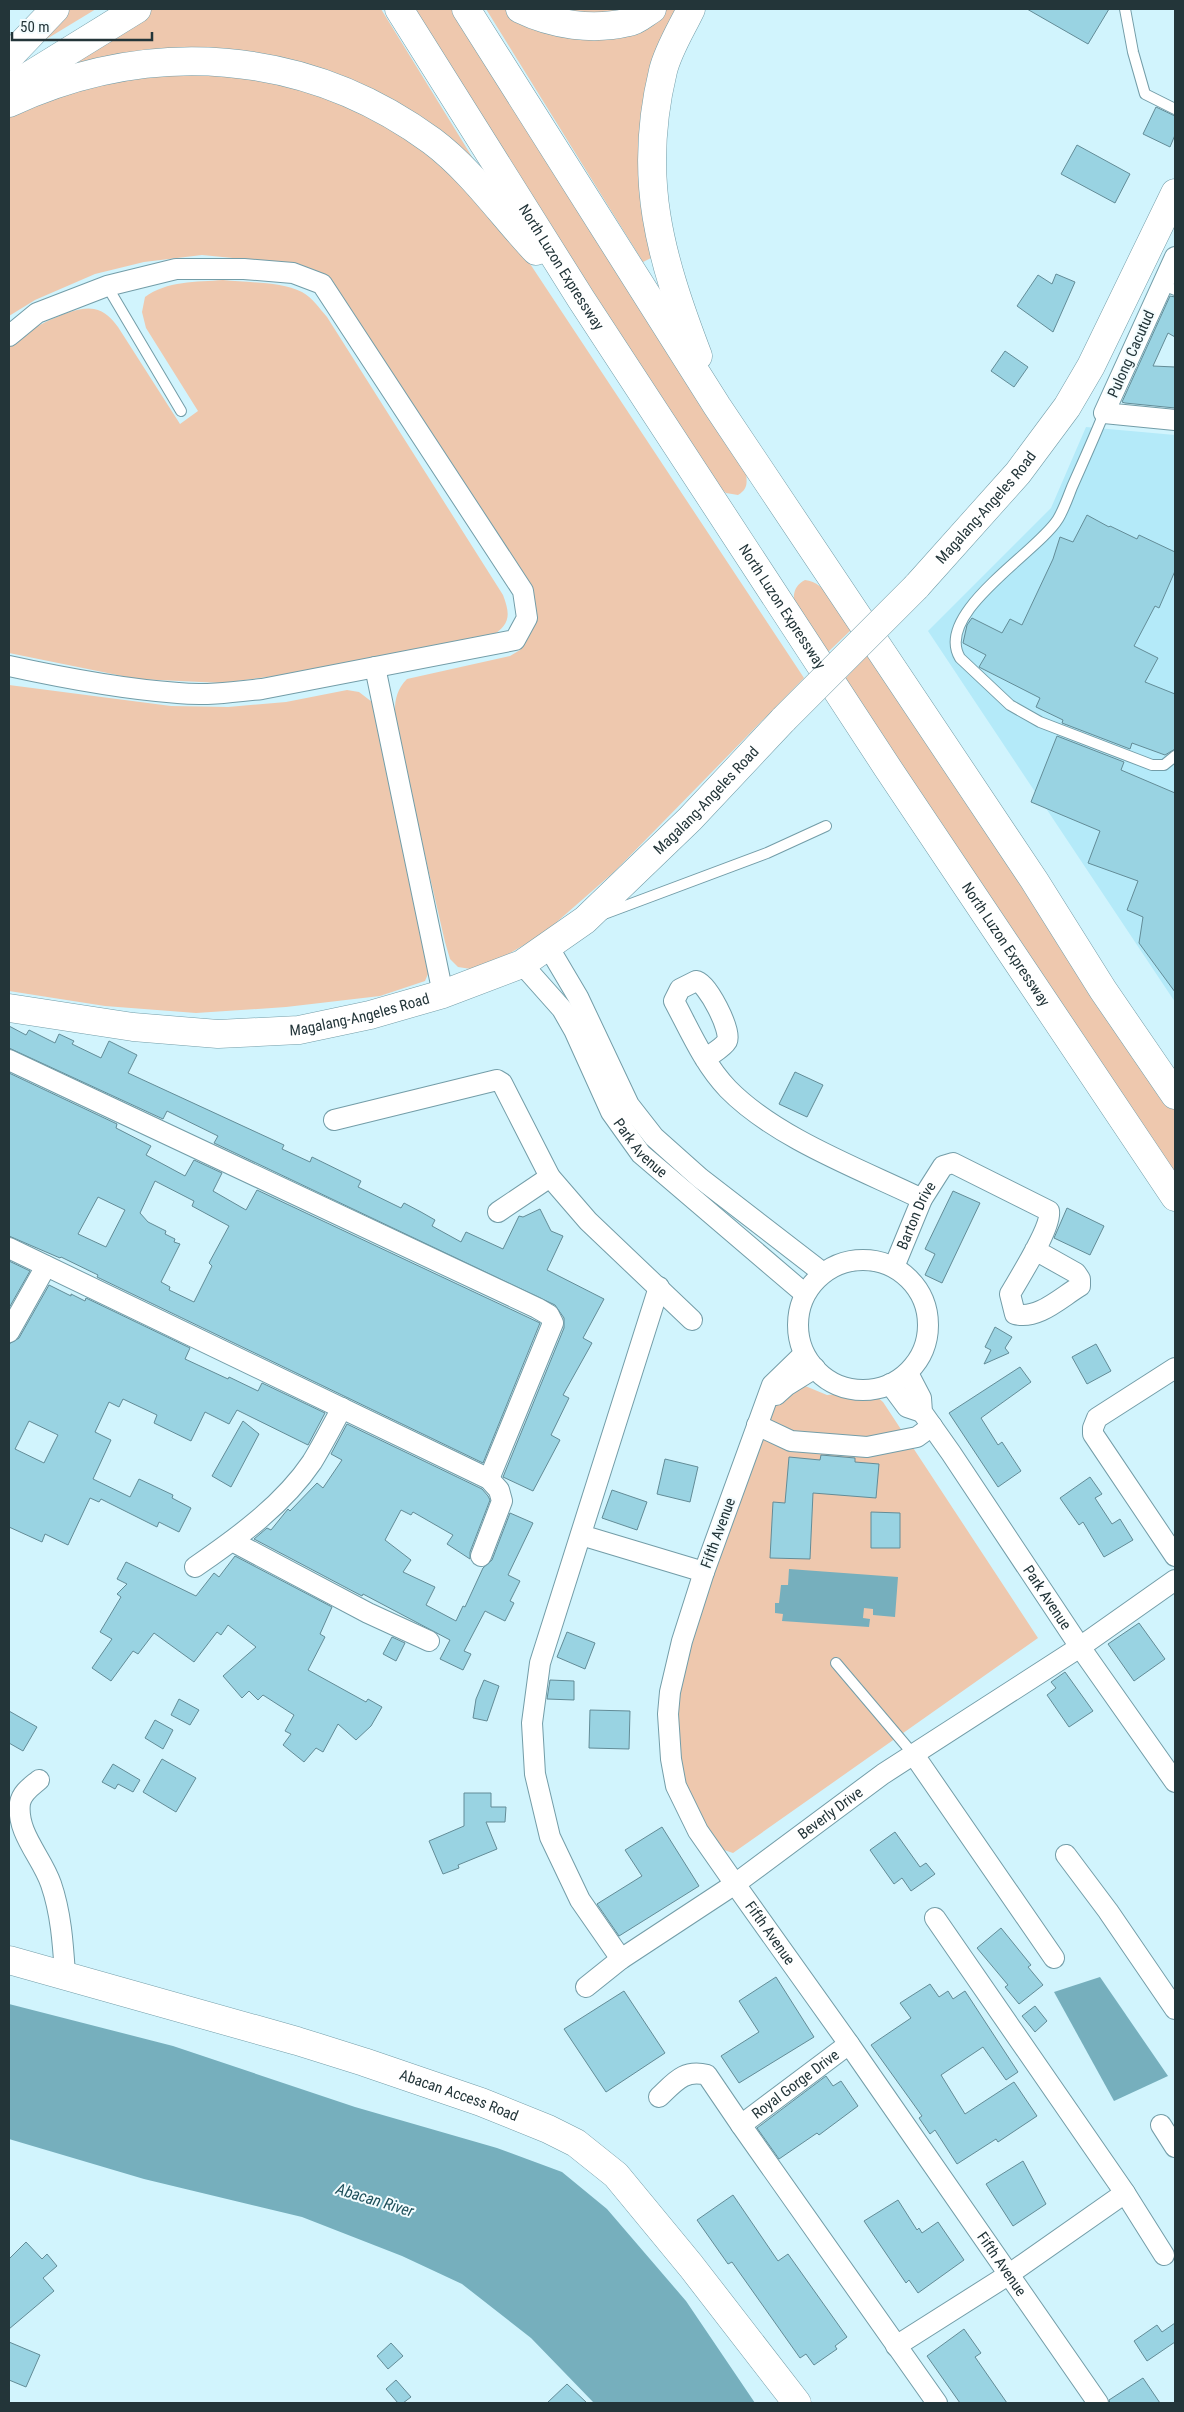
<svg xmlns="http://www.w3.org/2000/svg" width="1184" height="2412" viewBox="0 0 1184 2412" font-family="'Roboto Condensed',sans-serif">
  <style>
    .built { fill: #b4eaf9 }
    .green { fill: #eec8ae }
    .water { fill: #76afbd }
    .building { fill: #99d3e2; stroke: #638c97; fill-rule: evenodd }
    .lines { fill: none; stroke-linecap: round; stroke-linejoin: round }
    .lane-casing { stroke: #739da8; stroke-width: 12 }
    .street-casing { stroke: #739da8; stroke-width: 22 }
    .secondary-casing { stroke: #739da8; stroke-width: 29 }
    .highway-casing { stroke: #739da8; stroke-width: 29 }
    .lane { stroke: #fff; stroke-width: 10 }
    .street { stroke: #fff; stroke-width: 20 }
    .secondary { stroke: #fff; stroke-width: 28 }
    .highway { stroke: #fff; stroke-width: 28 }
    .secondary-bridge-casing { stroke: #739da8; stroke-width: 29; stroke-linecap: butt }
    .secondary-bridge { stroke: #fff; stroke-width: 28 }
    .labels { text-anchor: middle; dominant-baseline: central; stroke-width: 4; stroke-linejoin: round; paint-order: stroke }
    .street-label { font-size: 15px; fill: #233539; stroke: #f3fcfe }
    .water-label { font-size: 16px; font-style: italic; fill: #1e4f5a; stroke: #f3fcfe }
  </style>
  <rect width="100%" height="100%" fill="#d1f4fd"/>
  <polygon class="built" points="1086,427 1175,435 1175,1002 928,631 1051,508"/>
  <g class="green">
    <polygon points="63,9 96,9 35,46"/>
    <polygon points="152,9 381,9 474,160 468,165 317,69 240,50 168,50 111,55 63,70 60,64"/>
    <path d="M411,9H452L746,472C747,483 748,489 738,495L726,493L718,486Z"/>
    <polygon points="486,9 507,9 534,25 662,9 681,9 672,24 653,257 643,262"/>
    <polygon points="541,9 632,9 613,15"/>
    <path d="M270,73L411,133L507,229L804,678L615,871L543,934L503,957L471,969L458,967L450,959L445,942L398,739C395,717 390,696 407,679L510,656L520,650L528,636L524,583L353,312L335,288L286,263L202,255L144,262L95,274L35,300L9,316V109L92,77Z"/>
    <path d="M223,280C248,283 280,281 302,292C313,298 319,308 327,317L503,595C511,616 510,625 490,637L321,670L222,683L137,679L9,653V345C23,332 74,304 94,309C105,311 112,319 118,327L180,424L198,411L146,328L142,312L145,297C166,281 197,282 223,280Z"/>
    <path d="M805,580C827,582 839,612 851,630L826,654C814,636 775,596 805,580Z"/>
    <polygon points="868,654 1175,1110 1175,1177 843,681"/>
    <polygon points="9,685 171,706 228,707 286,702 347,690 359,692 372,702 380,715 427,965 428,974 425,981 380,996 286,1007 196,1013 105,1006 9,991"/>
    <polygon points="798,1383 827,1395 870,1391 883,1402 1038,1638 733,1853 718,1848 694,1810 678,1771 675,1678 772,1404"/>
  </g>
  <g class="water">
    <polygon points="789,1569 898,1577 895,1617 873,1615 873,1609 864,1608 863,1618 870,1619 869,1627 782,1621 783,1614 775,1613 775,1603 779,1603 781,1585 788,1585"/>
    <polygon points="1100,1977 1168,2076 1114,2101 1054,1992"/>
    <polygon points="9,2004 173,2046 355,2107 497,2148 562,2172 607,2209 686,2301 755,2403 594,2403 531,2338 462,2284 402,2256 302,2217 144,2179 9,2139"/>
  </g>
  <g class="building">
    <polygon points="1027,9 1109,9 1088,44"/>
    <polygon points="1156,107 1175,116 1175,135 1170,147 1143,134"/>
    <polygon points="1077,145 1130,174 1115,203 1061,174"/>
    <polygon points="1056,274 1075,282 1053,332 1017,306 1038,275 1052,284"/>
    <polygon points="1170,296 1175,297 1175,337 1168,333 1153,366 1175,367 1175,408 1125,403 1122,402"/>
    <polygon points="1005,351 1028,367 1014,387 991,371"/>
    <polygon points="1087,515 1109,527 1110,526 1137,539 1139,535 1175,552 1175,571 1159,608 1155,606 1134,646 1158,658 1145,682 1175,694 1175,749 1165,755 1132,743 1130,749 1062,723 1063,720 1036,707 1040,698 979,667 986,655 963,643 967,625 972,618 1002,633 1010,619 1022,625 1053,559 1060,537 1073,542"/>
    <polygon points="1057,736 1124,762 1121,770 1175,793 1175,992 1139,943 1143,917 1127,910 1138,881 1088,863 1100,831 1031,802"/>
    <polygon points="9,1026 26,1035 29,1030 55,1043 59,1034 74,1041 72,1044 101,1058 109,1041 137,1055 128,1073 284,1145 282,1149 310,1162 312,1157 361,1181 358,1187 401,1208 404,1203 421,1212 435,1220 432,1226 461,1242 466,1232 503,1249 519,1216 523,1217 540,1209 551,1231 563,1236 547,1270 604,1299 583,1338 592,1343 563,1395 569,1398 551,1435 560,1440 533,1491 503,1477 564,1328 564,1318 555,1305 214,1143 218,1136 167,1111 163,1119 9,1048"/>
    <polygon points="795,1072 823,1085 807,1117 779,1104"/>
    <path d="M9,1073L117,1124L116,1128L151,1146L146,1155L185,1176L194,1160L222,1173L213,1191L246,1210L257,1190L540,1323L483,1463L97,1277L98,1275L61,1257L60,1258L9,1236ZM155,1181L194,1201L192,1206L229,1226L209,1263L212,1266L194,1302L169,1290L170,1287L161,1282L180,1244L174,1242L175,1239L165,1234L166,1231L148,1222L140,1213ZM98,1197L125,1210L106,1247L78,1234Z"/>
    <polygon points="953,1191 980,1203 942,1283 925,1275 935,1254 925,1249"/>
    <polygon points="1067,1208 1104,1226 1090,1255 1054,1238"/>
    <polygon points="9,1261 30,1271 9,1308"/>
    <path d="M49,1285L71,1296V1294L85,1301L86,1298L190,1348L185,1359L228,1379L229,1377L258,1391L262,1383L325,1413L308,1445L237,1410L229,1424L205,1412L191,1441L154,1423L157,1415L123,1399L119,1407L109,1402L95,1432L111,1440L93,1479L130,1497L139,1479L173,1495L172,1498L191,1508L179,1532L159,1522L157,1527L101,1499L99,1502L90,1498L68,1545L45,1534L42,1542L9,1527V1344L19,1338ZM29,1421L58,1435L44,1463L15,1449Z"/>
    <polygon points="995,1327 1012,1337 1005,1348 1009,1353 984,1364 991,1350 985,1347"/>
    <polygon points="1096,1344 1111,1371 1087,1384 1072,1357"/>
    <polygon points="1020,1367 1031,1382 981,1418 998,1445 1002,1442 1021,1471 998,1487 949,1413"/>
    <polygon points="243,1421 259,1434 231,1487 212,1476"/>
    <polygon points="347,1424 482,1489 488,1496 490,1500 470,1552 470,1559 447,1544 453,1535 413,1512 411,1515 401,1510 385,1540 411,1560 403,1572 435,1587 426,1605 456,1621 463,1606 465,1607 483,1568 492,1560 510,1513 533,1523 508,1575 520,1581 510,1601 514,1603 505,1621 485,1611 464,1651 471,1654 463,1670 440,1659 450,1640 363,1594 362,1596 254,1539 267,1528 271,1530 288,1509 290,1511 317,1483 323,1488 342,1460 331,1454"/>
    <polygon points="821,1455 855,1458 855,1462 879,1464 876,1498 813,1493 810,1559 770,1558 773,1502 785,1503 789,1457 820,1460"/>
    <polygon points="665,1459 698,1467 690,1502 657,1494"/>
    <polygon points="1090,1477 1102,1494 1095,1498 1112,1524 1120,1519 1133,1540 1104,1557 1083,1522 1079,1525 1060,1498"/>
    <polygon points="612,1490 647,1502 637,1530 602,1518"/>
    <polygon points="871,1512 900,1513 900,1548 871,1548"/>
    <polygon points="235,1556 332,1607 320,1634 325,1637 308,1670 366,1702 368,1699 382,1707 371,1726 356,1740 338,1724 323,1752 316,1748 304,1762 283,1745 291,1734 285,1731 294,1715 263,1695 258,1700 249,1691 242,1698 223,1676 256,1647 228,1625 221,1635 217,1632 194,1662 154,1633 138,1654 133,1651 111,1681 92,1668 112,1639 100,1632 121,1597 117,1594 127,1584 117,1579 126,1562 196,1596 214,1573 219,1577"/>
    <polygon points="1139,1623 1165,1659 1134,1681 1108,1644"/>
    <polygon points="567,1632 595,1643 585,1669 557,1657"/>
    <polygon points="392,1637 405,1643 396,1661 383,1654"/>
    <polygon points="1065,1672 1093,1711 1069,1727 1047,1695 1056,1688 1051,1682"/>
    <polygon points="484,1680 499,1686 487,1721 473,1718 476,1699"/>
    <polygon points="550,1680 574,1681 574,1700 547,1699"/>
    <polygon points="179,1699 199,1710 190,1725 171,1715"/>
    <polygon points="590,1710 630,1711 629,1749 589,1748"/>
    <polygon points="9,1711 37,1727 23,1751 9,1743"/>
    <polygon points="155,1720 173,1730 163,1749 145,1738"/>
    <polygon points="162,1759 196,1778 176,1812 143,1792"/>
    <polygon points="113,1764 140,1780 133,1792 118,1784 115,1789 102,1782"/>
    <polygon points="464,1793 491,1793 491,1807 506,1807 505,1822 486,1822 497,1849 458,1865 459,1868 443,1874 429,1841 464,1826"/>
    <polygon points="662,1827 699,1886 619,1936 597,1904 642,1876 625,1850"/>
    <polygon points="895,1832 920,1867 926,1863 935,1874 911,1891 902,1878 894,1884 870,1850"/>
    <polygon points="1001,1928 1031,1965 1028,1967 1043,1985 1019,2004 1005,1987 1008,1985 977,1948"/>
    <polygon points="776,1977 814,2037 739,2083 721,2056 759,2032 739,2001"/>
    <polygon points="930,1984 939,1997 948,1991 953,1999 965,1991 1018,2072 1006,2080 983,2047 941,2075 965,2114 1014,2082 1037,2116 998,2142 996,2139 957,2164 935,2130 930,2134 919,2118 922,2116 912,2102 871,2045 911,2018 900,2003"/>
    <polygon points="624,1991 665,2053 606,2092 564,2029"/>
    <polygon points="1035,2006 1047,2021 1035,2032 1022,2016"/>
    <polygon points="826,2076 833,2086 841,2081 858,2106 819,2135 817,2133 779,2159 757,2128"/>
    <polygon points="1023,2161 1046,2204 1013,2226 986,2184"/>
    <polygon points="733,2195 778,2261 788,2254 847,2337 835,2346 837,2349 814,2365 806,2354 800,2358 732,2262 728,2264 697,2220"/>
    <polygon points="898,2200 917,2230 919,2228 922,2233 938,2222 964,2260 918,2293 909,2280 906,2283 864,2221"/>
    <polygon points="26,2242 42,2259 47,2254 57,2266 43,2278 54,2291 9,2329 9,2259"/>
    <polygon points="1175,2323 1175,2342 1147,2361 1134,2341 1157,2325 1162,2332"/>
    <polygon points="964,2329 981,2353 975,2357 1007,2403 960,2403 927,2356"/>
    <polygon points="9,2342 40,2355 26,2387 9,2380"/>
    <polygon points="391,2343 403,2356 388,2369 377,2356"/>
    <polygon points="1143,2378 1160,2403 1110,2403 1109,2400"/>
    <polygon points="396,2380 411,2397 403,2403 398,2403 386,2389"/>
    <polygon points="567,2384 587,2403 547,2403"/>
  </g>
  <g class="lines">
    <defs>
      <g id="lane">
        <polyline points="1125,9 1133,52 1145,94 1175,109"/>
        <polyline points="1163,285 1175,290"/>
        <polyline points="107,286 181,411"/>
        <path d="M1104,413C1094,438 1083,462 1072,487C1068,497 1064,509 1058,519C1038,552 933,613 960,658L1010,705L1040,722L1152,765H1164L1175,756"/>
        <polyline points="604,914 767,853 826,826"/>
        <polyline points="836,1663 914,1755"/>
      </g>
      <g id="street">
        <polyline points="1175,257 1104,413 1175,420"/>
        <path d="M9,336L37,313L107,286L176,269H244L293,273L322,284L523,591L527,618L515,640L262,689C235,692 206,696 178,693C122,689 64,678 9,666"/>
        <polyline points="375,667 443,994"/>
        <polyline points="549,948 578,997 629,1105 654,1137 700,1178 823,1273"/>
        <path id="s1" d="M522,964L562,1009L574,1030L611,1112L641,1154L805,1294"/>
        <path d="M705,1059C711,1054 723,1048 727,1041C732,1031 707,982 696,981L680,989L674,1001C690,1031 704,1064 728,1089C776,1138 860,1169 922,1199"/>
        <polyline points="9,1060 537,1308 549,1315 553,1323 489,1479"/>
        <polyline points="334,1120 497,1080 502,1083 550,1177 588,1221 692,1320"/>
        <polyline points="498,1212 550,1177"/>
        <polyline points="9,1248 489,1479 499,1490 502,1501 481,1556"/>
        <circle cx="863" cy="1325" r="65"/>
        <path id="s2" d="M894,1267L922,1199L943,1166L953,1163L1049,1211C1052,1227 1019,1278 1010,1294L1015,1314C1038,1320 1060,1298 1080,1286V1279L1076,1273L1035,1250"/>
        <polyline points="9,1332 46,1266"/>
        <path id="s3" d="M804,1354L772,1385L704,1572L682,1641L670,1692L668,1714L671,1759L676,1786L698,1831L735,1884L849,2044L1098,2403"/>
        <polyline points="1175,1368 1097,1418 1093,1428 1093,1434 1175,1556"/>
        <path id="s4" d="M908,1373L921,1398L922,1412L951,1453L1080,1647L1175,1782"/>
        <polyline points="890,1384 907,1407 922,1412"/>
        <polyline points="776,1395 786,1386 815,1368"/>
        <polyline points="757,1425 791,1441 867,1447 917,1437 932,1426"/>
        <polyline points="581,1535 704,1572"/>
        <polyline points="232,1541 368,1613 429,1641"/>
        <path d="M195,1567C237,1538 283,1505 312,1462C323,1444 332,1426 342,1408"/>
        <polyline points="914,1755 1054,1958"/>
        <path d="M39,1780C32,1786 22,1792 20,1803C16,1833 42,1857 51,1884C61,1913 63,1944 65,1974"/>
        <polyline points="1066,1855 1108,1911 1175,2009"/>
        <polyline points="935,1918 1125,2193 1164,2255"/>
        <polyline points="621,1959 580,1900 550,1837 535,1774 532,1723 540,1663 659,1287"/>
        <path id="s5" d="M586,1987L621,1959L735,1884L883,1774L1080,1647L1175,1580"/>
        <path d="M659,2097C675,2082 684,2069 707,2075L741,2125L937,2403"/>
        <path id="s6" d="M741,2125L849,2044"/>
        <polyline points="1161,2125 1175,2147"/>
        <polyline points="896,2346 1008,2275 1125,2193"/>
      </g>
      <g id="secondary">
        <path id="s7" d="M916,587L1018,473L1067,407L1091,366L1175,193"/>
        <path id="s8" d="M9,1008L133,1027L218,1034L299,1030L370,1015L443,994L522,964L585,920L690,819L784,719"/>
        <path id="s9" d="M9,1960L297,2041L364,2062L481,2102L548,2129L576,2143L616,2175L691,2266L797,2403"/>
      </g>
      <g id="highway">
        <path id="s10" d="M399,9L581,299L887,767L1175,1197"/>
        <polyline points="466,9 717,406 1034,880 1103,990 1175,1095"/>
        <path d="M520,9C553,25 593,31 629,22C637,21 645,13 652,9"/>
        <path d="M691,9C682,28 668,50 663,71C637,178 660,256 698,356"/>
        <polyline points="9,57 55,9"/>
        <polyline points="9,88 137,9"/>
        <path d="M9,103C150,38 305,48 432,141C472,171 502,215 536,251"/>
      </g>
    </defs>
    <use href="#lane" class="lane-casing"/>
    <use href="#street" class="street-casing"/>
    <use href="#secondary" class="secondary-casing"/>
    <use href="#highway" class="highway-casing"/>
    <use href="#lane" class="lane"/>
    <use href="#street" class="street"/>
    <use href="#secondary" class="secondary"/>
    <use href="#highway" class="highway"/>
    <defs>
      <polyline id="secondary-bridge" points="784,719 916,587"/>
    </defs>
    <use href="#secondary-bridge" class="secondary-bridge-casing"/>
    <use href="#secondary-bridge" class="secondary-bridge"/>
  </g>
  <g class="labels">
    <g class="street-label">
      <text stroke="none"><textPath href="#s10" startOffset="305">North Luzon Expressway</textPath></text>
      <text transform="translate(1131 354) rotate(-66)">Pulong Cacutud</text>
      <text stroke="none"><textPath href="#s7" startOffset="106">Magalang-Angeles Road</textPath></text>
      <text stroke="none"><textPath href="#s10" startOffset="710">North Luzon Expressway</textPath></text>
      <text stroke="none"><textPath href="#s8" startOffset="772">Magalang-Angeles Road</textPath></text>
      <text stroke="none"><textPath href="#s10" startOffset="1115">North Luzon Expressway</textPath></text>
      <text stroke="none"><textPath href="#s8" startOffset="354">Magalang-Angeles Road</textPath></text>
      <text stroke="none"><textPath href="#s1" startOffset="221">Park Avenue</textPath></text>
      <text stroke="none"><textPath href="#s2" startOffset="56">Barton Drive</textPath></text>
      <text transform="translate(718 1533) rotate(-70)">Fifth Avenue</text>
      <text stroke="none"><textPath href="#s4" startOffset="266">Park Avenue</textPath></text>
      <text stroke="none"><textPath href="#s5" startOffset="300">Beverly Drive</textPath></text>
      <text stroke="none"><textPath href="#s3" startOffset="638">Fifth Avenue</textPath></text>
      <text stroke="none"><textPath href="#s6" startOffset="68">Royal Gorge Drive</textPath></text>
      <text stroke="none"><textPath href="#s9" startOffset="470">Abacan Access Road</textPath></text>
      <text stroke="none"><textPath href="#s3" startOffset="1042">Fifth Avenue</textPath></text>
    </g>
    <g class="water-label">
      <text transform="translate(375 2200) rotate(17)">Abacan River</text>
    </g>
  </g>
  <rect width="1184" height="2412" fill="none" stroke="#233539" stroke-width="20"/>
  <path d="M12 32v8h140v-8" fill="none" stroke="#233539" stroke-width="2.5"/>
  <text x="20" y="32" font-size="15" fill="#233539" stroke="#f3fcfe" stroke-width="4" paint-order="stroke">50 m</text>
</svg>
